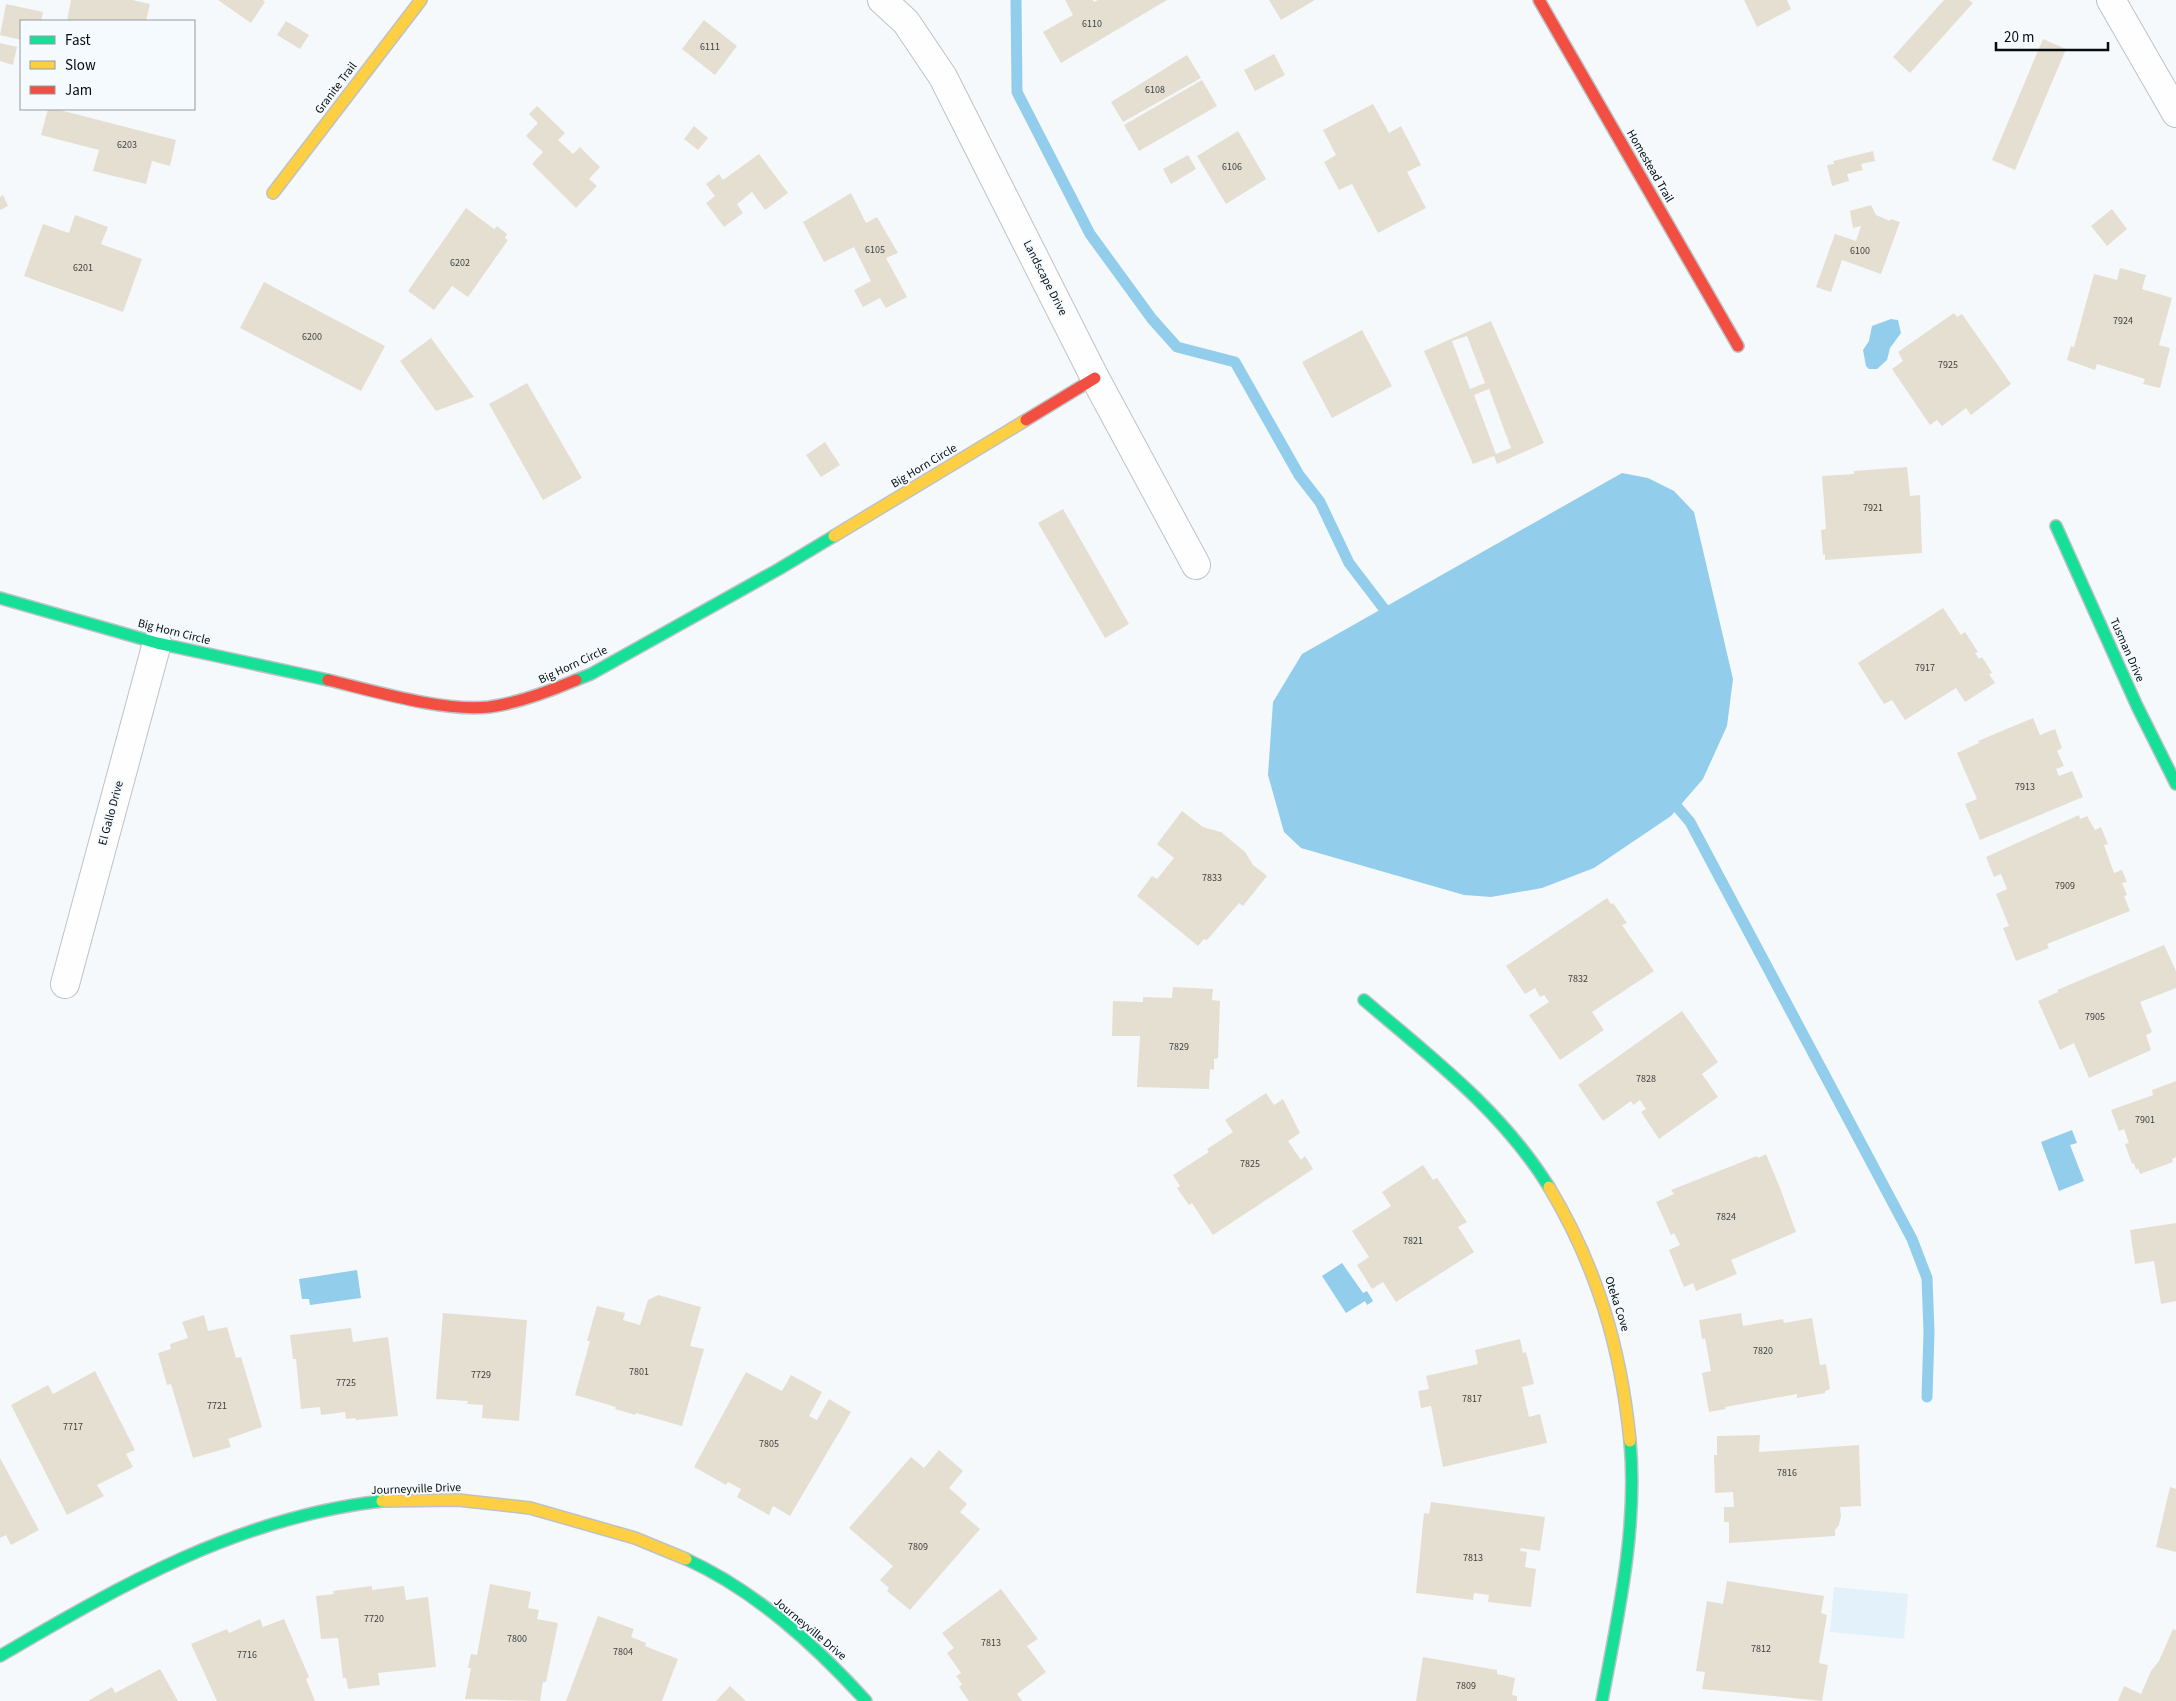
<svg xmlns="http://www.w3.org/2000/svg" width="2176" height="1701" viewBox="0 0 2176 1701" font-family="'Source Sans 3',sans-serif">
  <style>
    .green { fill: #e3f1fa }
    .water { fill: #93cdec }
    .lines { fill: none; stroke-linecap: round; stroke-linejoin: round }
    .stream { stroke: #93cdec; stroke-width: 11 }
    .building { fill: #e5dfd1; fill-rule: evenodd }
    .street-casing { stroke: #bcc3c6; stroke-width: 30 }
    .fast-casing { stroke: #bcc3c6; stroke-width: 14 }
    .slow-casing { stroke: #bcc3c6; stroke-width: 14 }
    .jam-casing { stroke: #bcc3c6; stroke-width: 14 }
    .street { stroke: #fefefe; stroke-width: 28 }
    .fast { stroke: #16e098; stroke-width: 11 }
    .slow { stroke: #ffcf43; stroke-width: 11 }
    .jam { stroke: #f24e42; stroke-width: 11 }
    .labels { text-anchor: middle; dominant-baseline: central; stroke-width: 4; stroke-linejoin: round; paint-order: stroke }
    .number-label { font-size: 10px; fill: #3d4242 }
    .street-label { font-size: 12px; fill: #050d12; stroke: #f4fafd }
  </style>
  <rect width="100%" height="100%" fill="#f6f9fb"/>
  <polygon class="green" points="1834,1587 1908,1594 1904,1639 1830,1632"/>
  <g class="water">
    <polygon points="1891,319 1898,320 1901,333 1890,348 1887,360 1877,369 1869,369 1866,366 1863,350 1869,341 1872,326"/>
    <polygon points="1622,473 1648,478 1674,491 1694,512 1733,679 1727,726 1703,779 1671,816 1594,868 1542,888 1491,897 1464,895 1301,848 1284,832 1268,775 1273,702 1302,654"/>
    <polygon points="2072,1130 2077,1143 2070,1145 2084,1181 2059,1191 2041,1142"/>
    <polygon points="1342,1263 1363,1293 1367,1291 1373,1301 1367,1305 1365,1301 1346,1313 1322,1276"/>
    <polygon points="357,1270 361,1298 310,1305 309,1299 302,1299 299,1279"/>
  </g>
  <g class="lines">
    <g class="stream">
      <polyline points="1016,0 1017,92 1090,234 1152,319 1177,347 1235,362 1299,475 1320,502 1349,563 1391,618"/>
      <polyline points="1667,800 1678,808 1690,822 1912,1239 1927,1278 1929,1332 1927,1397"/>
    </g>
  </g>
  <g class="building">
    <polygon points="71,0 132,0 150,4 146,21 67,21"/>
    <polygon points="218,0 263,0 265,2 251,23"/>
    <polygon points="1065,0 1093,0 1094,2 1098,0 1167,0 1061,63 1043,32 1073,15"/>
    <polygon points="1269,0 1315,0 1281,20"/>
    <polygon points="1744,0 1787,0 1791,9 1757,27"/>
    <polygon points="1944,0 1969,0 1973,3 1910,73 1893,57"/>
    <polygon points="6,4 43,12 41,21 21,21 21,40 0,35"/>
    <polygon points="704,20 737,46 715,75 682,49"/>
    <polygon points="286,21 309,35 300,49 277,35"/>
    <polygon points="2043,39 2066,49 2015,170 1992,160"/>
    <polygon points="0,43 17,47 13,65 0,61"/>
    <polygon points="1274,54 1285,75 1255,91 1244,70"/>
    <polygon points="1187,55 1201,78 1123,122 1111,102"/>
    <polygon points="1202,80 1217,106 1139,151 1124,125"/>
    <polygon points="1373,104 1389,133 1401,126 1421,165 1407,172 1426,208 1378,233 1352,184 1339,190 1324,162 1336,155 1323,130"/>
    <polygon points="537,106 565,133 558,140 573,154 580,147 600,167 589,179 597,186 576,208 532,164 543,152 526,136 538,123 529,114"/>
    <polygon points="48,109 56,109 176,140 170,166 152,161 146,184 93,171 99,150 41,135"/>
    <polygon points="694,126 708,138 698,150 684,139"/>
    <polygon points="1238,131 1266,179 1226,204 1197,156"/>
    <polygon points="1873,151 1875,161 1861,164 1863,170 1847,174 1849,181 1832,186 1827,165 1834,164 1833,161"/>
    <polygon points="759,154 788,193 765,210 752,192 737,204 743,213 724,227 706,203 715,196 706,184 719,174 723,180"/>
    <polygon points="1188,155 1196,169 1171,184 1163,169"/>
    <polygon points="851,193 866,223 877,217 898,253 886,258 907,297 886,308 880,298 863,307 854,290 871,281 854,247 824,262 803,222"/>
    <polygon points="3,195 8,206 0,210 0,197"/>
    <polygon points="1871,205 1876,215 1890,221 1891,219 1900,222 1881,274 1842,260 1831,292 1816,287 1835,234 1856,241 1861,226 1853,228 1850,211"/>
    <polygon points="466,208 494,229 497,226 507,234 505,238 508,240 468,297 452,286 434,310 408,291"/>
    <polygon points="2112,209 2127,229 2107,246 2091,226"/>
    <polygon points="75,215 108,227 101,244 142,259 123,312 24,276 43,224 69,233"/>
    <polygon points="2120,268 2146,275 2142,289 2172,298 2159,345 2170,348 2160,388 2143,384 2145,379 2097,364 2095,370 2067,360 2071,346 2074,347 2094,274 2117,280"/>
    <polygon points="264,282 385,346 361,391 240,328"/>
    <polygon points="1954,313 1957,317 1962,314 2011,384 1971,415 1966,408 1942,426 1937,420 1930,425 1892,369 1903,361 1898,352"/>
    <path d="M1491,321L1544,443L1497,464L1494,456L1473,464L1424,351ZM1467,336L1485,383L1470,389L1452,341ZM1489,389L1511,448L1496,454L1474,395Z"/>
    <polygon points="1362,330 1392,386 1332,418 1302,362"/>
    <polygon points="431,338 474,397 436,411 400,361"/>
    <polygon points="527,383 582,478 543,500 489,404"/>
    <polygon points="825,442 840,465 821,477 806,455"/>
    <polygon points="1907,467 1910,496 1920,495 1922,553 1825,560 1825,554 1823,555 1821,530 1826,529 1822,476 1854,474 1854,471"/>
    <polygon points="1063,509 1129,624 1105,638 1038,523"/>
    <polygon points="1943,608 1961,635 1965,632 1978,652 1975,653 1979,659 1982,657 1992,673 1989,674 1995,683 1965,702 1956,688 1905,720 1892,700 1884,704 1858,663"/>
    <polygon points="2033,718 2040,735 2055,729 2062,748 2057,751 2064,766 2056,769 2059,776 2072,771 2083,797 1980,840 1965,804 1977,799 1957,753 1979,743 1978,741"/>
    <polygon points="1182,811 1203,827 1221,832 1245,852 1253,865 1267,876 1243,906 1239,903 1207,940 1204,939 1198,946 1137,896 1152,876 1157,879 1174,858 1157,844"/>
    <polygon points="2079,815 2080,819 2087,816 2095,830 2101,827 2108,844 2104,845 2114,873 2122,870 2127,882 2122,883 2127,895 2124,896 2130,911 2047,944 2049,948 2016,961 2003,928 2009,926 1996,894 2007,889 2001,874 1994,877 1986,857"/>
    <polygon points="1607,898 1611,904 1613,903 1627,923 1622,925 1654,971 1592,1012 1604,1030 1560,1060 1529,1015 1549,1002 1544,995 1540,997 1535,988 1525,994 1506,966"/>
    <polygon points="2164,945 2176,971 2176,988 2140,1002 2152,1032 2146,1035 2151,1050 2089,1078 2074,1043 2060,1050 2038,1001 2058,992 2057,990"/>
    <polygon points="1173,987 1213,989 1212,1000 1220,1001 1218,1058 1214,1059 1214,1070 1210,1069 1209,1089 1137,1087 1140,1036 1112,1036 1113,1001 1143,1002 1143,997 1172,998"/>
    <polygon points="1682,1011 1718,1062 1702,1074 1718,1097 1659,1139 1641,1112 1646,1109 1640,1100 1633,1105 1631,1101 1603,1121 1578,1085"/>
    <polygon points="2176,1081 2176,1157 2172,1159 2173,1162 2140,1174 2138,1168 2136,1170 2134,1163 2132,1164 2125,1144 2129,1143 2124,1129 2119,1131 2111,1110 2153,1095 2152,1090"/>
    <polygon points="1266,1093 1274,1105 1283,1099 1300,1133 1288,1141 1301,1160 1305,1156 1313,1169 1213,1235 1192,1203 1189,1205 1177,1188 1180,1186 1173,1175 1209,1152 1207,1149 1233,1132 1225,1120"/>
    <polygon points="1766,1154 1780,1188 1796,1232 1731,1260 1737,1274 1696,1291 1693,1283 1684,1287 1669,1250 1680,1245 1674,1233 1671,1235 1656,1202 1674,1194 1671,1190 1757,1156 1758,1158"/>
    <polygon points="1423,1165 1433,1180 1437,1178 1467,1222 1458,1227 1474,1252 1396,1302 1383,1282 1372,1289 1357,1265 1369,1257 1352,1231 1391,1206 1382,1192"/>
    <polygon points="2176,1223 2176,1301 2161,1304 2154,1261 2135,1264 2130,1230"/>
    <polygon points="658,1295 701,1307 690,1346 704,1349 682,1426 636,1413 635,1415 615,1409 616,1407 575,1395 590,1341 587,1341 597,1306 625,1313 623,1320 640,1325 648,1300"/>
    <polygon points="443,1313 527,1320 519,1421 482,1418 483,1405 467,1404 468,1401 436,1399"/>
    <polygon points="1741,1313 1743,1326 1783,1319 1784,1323 1812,1318 1820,1365 1826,1364 1830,1389 1825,1391 1825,1393 1797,1398 1797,1394 1725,1407 1726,1409 1709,1412 1702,1373 1711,1371 1705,1338 1702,1339 1699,1320"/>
    <polygon points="204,1315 208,1331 227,1327 236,1358 241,1357 262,1427 228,1439 231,1447 193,1458 171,1384 167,1385 158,1353 171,1349 170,1344 188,1338 182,1322"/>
    <polygon points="351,1328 353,1342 388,1337 398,1416 356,1420 355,1418 346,1419 345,1412 321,1415 320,1407 301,1409 296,1359 293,1359 290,1335"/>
    <polygon points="1520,1339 1523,1353 1526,1352 1534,1384 1522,1387 1529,1417 1540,1414 1547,1443 1443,1467 1431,1406 1421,1408 1418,1391 1429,1389 1426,1376 1478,1364 1475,1350"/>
    <polygon points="95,1371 135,1450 126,1454 133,1467 97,1485 104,1496 67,1515 11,1405 48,1385 53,1394"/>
    <polygon points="746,1372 782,1391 791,1375 822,1392 809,1416 817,1420 829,1399 851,1412 790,1516 773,1506 769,1515 737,1497 741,1489 728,1482 726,1485 694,1467"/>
    <polygon points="1760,1435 1759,1452 1859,1445 1861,1506 1840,1507 1841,1516 1839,1525 1835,1530 1835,1536 1729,1543 1729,1522 1724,1522 1724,1507 1734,1507 1733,1492 1715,1493 1714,1455 1717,1455 1717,1436"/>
    <polygon points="939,1450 963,1471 949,1488 967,1504 960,1512 980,1529 910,1610 887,1591 889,1588 880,1580 893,1566 849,1528 911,1457 924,1468"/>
    <polygon points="0,1458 39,1530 11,1545 6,1535 0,1538"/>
    <polygon points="2170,1487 2176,1489 2176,1552 2156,1547"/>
    <polygon points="1431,1502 1545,1517 1540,1551 1521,1548 1520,1551 1527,1552 1525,1567 1536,1569 1531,1607 1488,1602 1489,1595 1474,1593 1473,1600 1416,1593 1424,1513 1429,1514"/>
    <polygon points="1727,1581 1824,1596 1821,1613 1827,1615 1819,1663 1828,1665 1822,1701 1702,1689 1705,1672 1696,1671 1707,1601 1723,1604"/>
    <polygon points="490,1584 531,1592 528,1608 539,1610 537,1619 558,1623 546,1682 543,1682 540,1701 465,1699 471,1668 468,1668 471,1654 477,1655"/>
    <polygon points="372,1586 372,1590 404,1586 406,1600 428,1597 436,1667 378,1673 380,1685 348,1689 346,1678 343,1678 338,1638 321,1639 316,1596 334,1594 333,1591"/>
    <polygon points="1001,1589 1038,1639 1027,1646 1046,1672 1017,1694 1022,1701 969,1701 959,1687 962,1684 956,1676 961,1673 947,1653 954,1648 942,1633"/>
    <polygon points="598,1616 634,1629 631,1637 646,1643 645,1646 678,1659 662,1701 566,1701"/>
    <polygon points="260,1619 263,1627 284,1619 309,1677 306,1679 315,1701 217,1701 191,1644 227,1629 229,1633"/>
    <polygon points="2173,1629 2176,1630 2176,1701 2118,1701 2124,1686 2141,1694 2151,1671 2159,1661"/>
    <polygon points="1423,1657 1497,1670 1497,1674 1515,1678 1512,1695 1517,1696 1517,1701 1416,1701"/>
    <polygon points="160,1669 178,1701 88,1701 112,1687 115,1693"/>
    <polygon points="730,1686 746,1701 716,1701"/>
  </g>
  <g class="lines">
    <defs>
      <g id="street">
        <polyline points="882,0 906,22 943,77 1095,378 1196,565"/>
        <polyline points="2111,0 2176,113"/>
        <polyline points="65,984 157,643"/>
      </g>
      <g id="fast">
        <polyline points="2056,526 2137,706 2176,784"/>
        <polyline points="0,598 157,643 328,680"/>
        <polyline points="576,680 591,674 779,569 834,536"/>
        <path d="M1364,1000C1431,1057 1502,1111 1549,1187"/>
        <path d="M686,1559C756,1591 815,1645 866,1701"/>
        <path d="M0,1656C121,1585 240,1517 382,1501"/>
        <path d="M1602,1701C1618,1616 1638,1528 1630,1441"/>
      </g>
      <g id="slow">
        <polyline points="273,193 421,0"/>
        <polyline points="834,536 1026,420"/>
        <path d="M1549,1187C1597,1267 1621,1348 1630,1441"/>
        <polyline points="382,1501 458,1500 530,1508 635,1538 686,1559"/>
      </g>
      <g id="jam">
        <polyline points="1539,0 1738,346"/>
        <polyline points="1026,420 1095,378"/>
        <path d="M328,680C374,691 443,712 489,707C519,703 548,692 576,680"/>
      </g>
    </defs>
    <use href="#street" class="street-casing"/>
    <use href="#fast" class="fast-casing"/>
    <use href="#slow" class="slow-casing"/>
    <use href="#jam" class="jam-casing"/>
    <use href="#street" class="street"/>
    <use href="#fast" class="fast"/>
    <use href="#slow" class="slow"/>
    <use href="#jam" class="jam"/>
  </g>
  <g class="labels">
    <g class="number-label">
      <text x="1092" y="24">6110</text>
      <text x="710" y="47">6111</text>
      <text x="1155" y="90">6108</text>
      <text x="127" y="145">6203</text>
      <text x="1232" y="167">6106</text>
      <text x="875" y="250">6105</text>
      <text x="1860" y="251">6100</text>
      <text x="460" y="263">6202</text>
      <text x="83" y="268">6201</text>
      <text x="2123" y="321">7924</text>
      <text x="312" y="337">6200</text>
      <text x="1948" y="365">7925</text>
      <text x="1873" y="508">7921</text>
      <text x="1925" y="668">7917</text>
      <text x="2025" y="787">7913</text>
      <text x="1212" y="878">7833</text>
      <text x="2065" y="886">7909</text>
      <text x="1578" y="979">7832</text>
      <text x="2095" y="1017">7905</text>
      <text x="1179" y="1047">7829</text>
      <text x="1646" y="1079">7828</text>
      <text x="2145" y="1120">7901</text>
      <text x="1250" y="1164">7825</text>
      <text x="1726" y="1217">7824</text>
      <text x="1413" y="1241">7821</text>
      <text x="1763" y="1351">7820</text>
      <text x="639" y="1372">7801</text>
      <text x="481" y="1375">7729</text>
      <text x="346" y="1383">7725</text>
      <text x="1472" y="1399">7817</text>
      <text x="217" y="1406">7721</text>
      <text x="73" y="1427">7717</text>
      <text x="769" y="1444">7805</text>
      <text x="1787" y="1473">7816</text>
      <text x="918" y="1547">7809</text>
      <text x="1473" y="1558">7813</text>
      <text x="374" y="1619">7720</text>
      <text x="517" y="1639">7800</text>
      <text x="991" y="1643">7813</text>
      <text x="1761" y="1649">7812</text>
      <text x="623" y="1652">7804</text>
      <text x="247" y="1655">7716</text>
      <text x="1466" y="1686">7809</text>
    </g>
    <g class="street-label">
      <text transform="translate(336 88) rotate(-53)">Granite Trail</text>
      <text transform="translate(1650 166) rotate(60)">Homestead Trail</text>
      <text transform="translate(1045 278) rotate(63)">Landscape Drive</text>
      <text transform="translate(924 466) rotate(-31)">Big Horn Circle</text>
      <text transform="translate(174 632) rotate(14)">Big Horn Circle</text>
      <text transform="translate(2127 650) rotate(66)">Tusman Drive</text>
      <text transform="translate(573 665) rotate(-25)">Big Horn Circle</text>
      <text transform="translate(111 813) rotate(-75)">El Gallo Drive</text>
      <text transform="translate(1617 1304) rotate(72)">Oteka Cove</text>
      <text transform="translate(416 1489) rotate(-2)">Journeyville Drive</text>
      <text transform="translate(810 1629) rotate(40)">Journeyville Drive</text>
    </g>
  </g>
  <rect x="20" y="20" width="175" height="90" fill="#f4fafd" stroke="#949b9f"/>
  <rect x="30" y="36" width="25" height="8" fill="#16e098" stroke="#949b9f"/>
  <text x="65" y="45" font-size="15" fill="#050d12">Fast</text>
  <rect x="30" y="61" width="25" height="8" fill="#ffcf43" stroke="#949b9f"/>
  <text x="65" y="70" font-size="15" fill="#050d12">Slow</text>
  <rect x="30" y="86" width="25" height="8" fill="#f24e42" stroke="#949b9f"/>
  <text x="65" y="95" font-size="15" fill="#050d12">Jam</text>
  <path d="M1996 42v8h112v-8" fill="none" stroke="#050d12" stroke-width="2.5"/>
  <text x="2004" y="42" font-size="15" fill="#050d12" stroke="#f4fafd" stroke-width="4" paint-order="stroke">20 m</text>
</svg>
